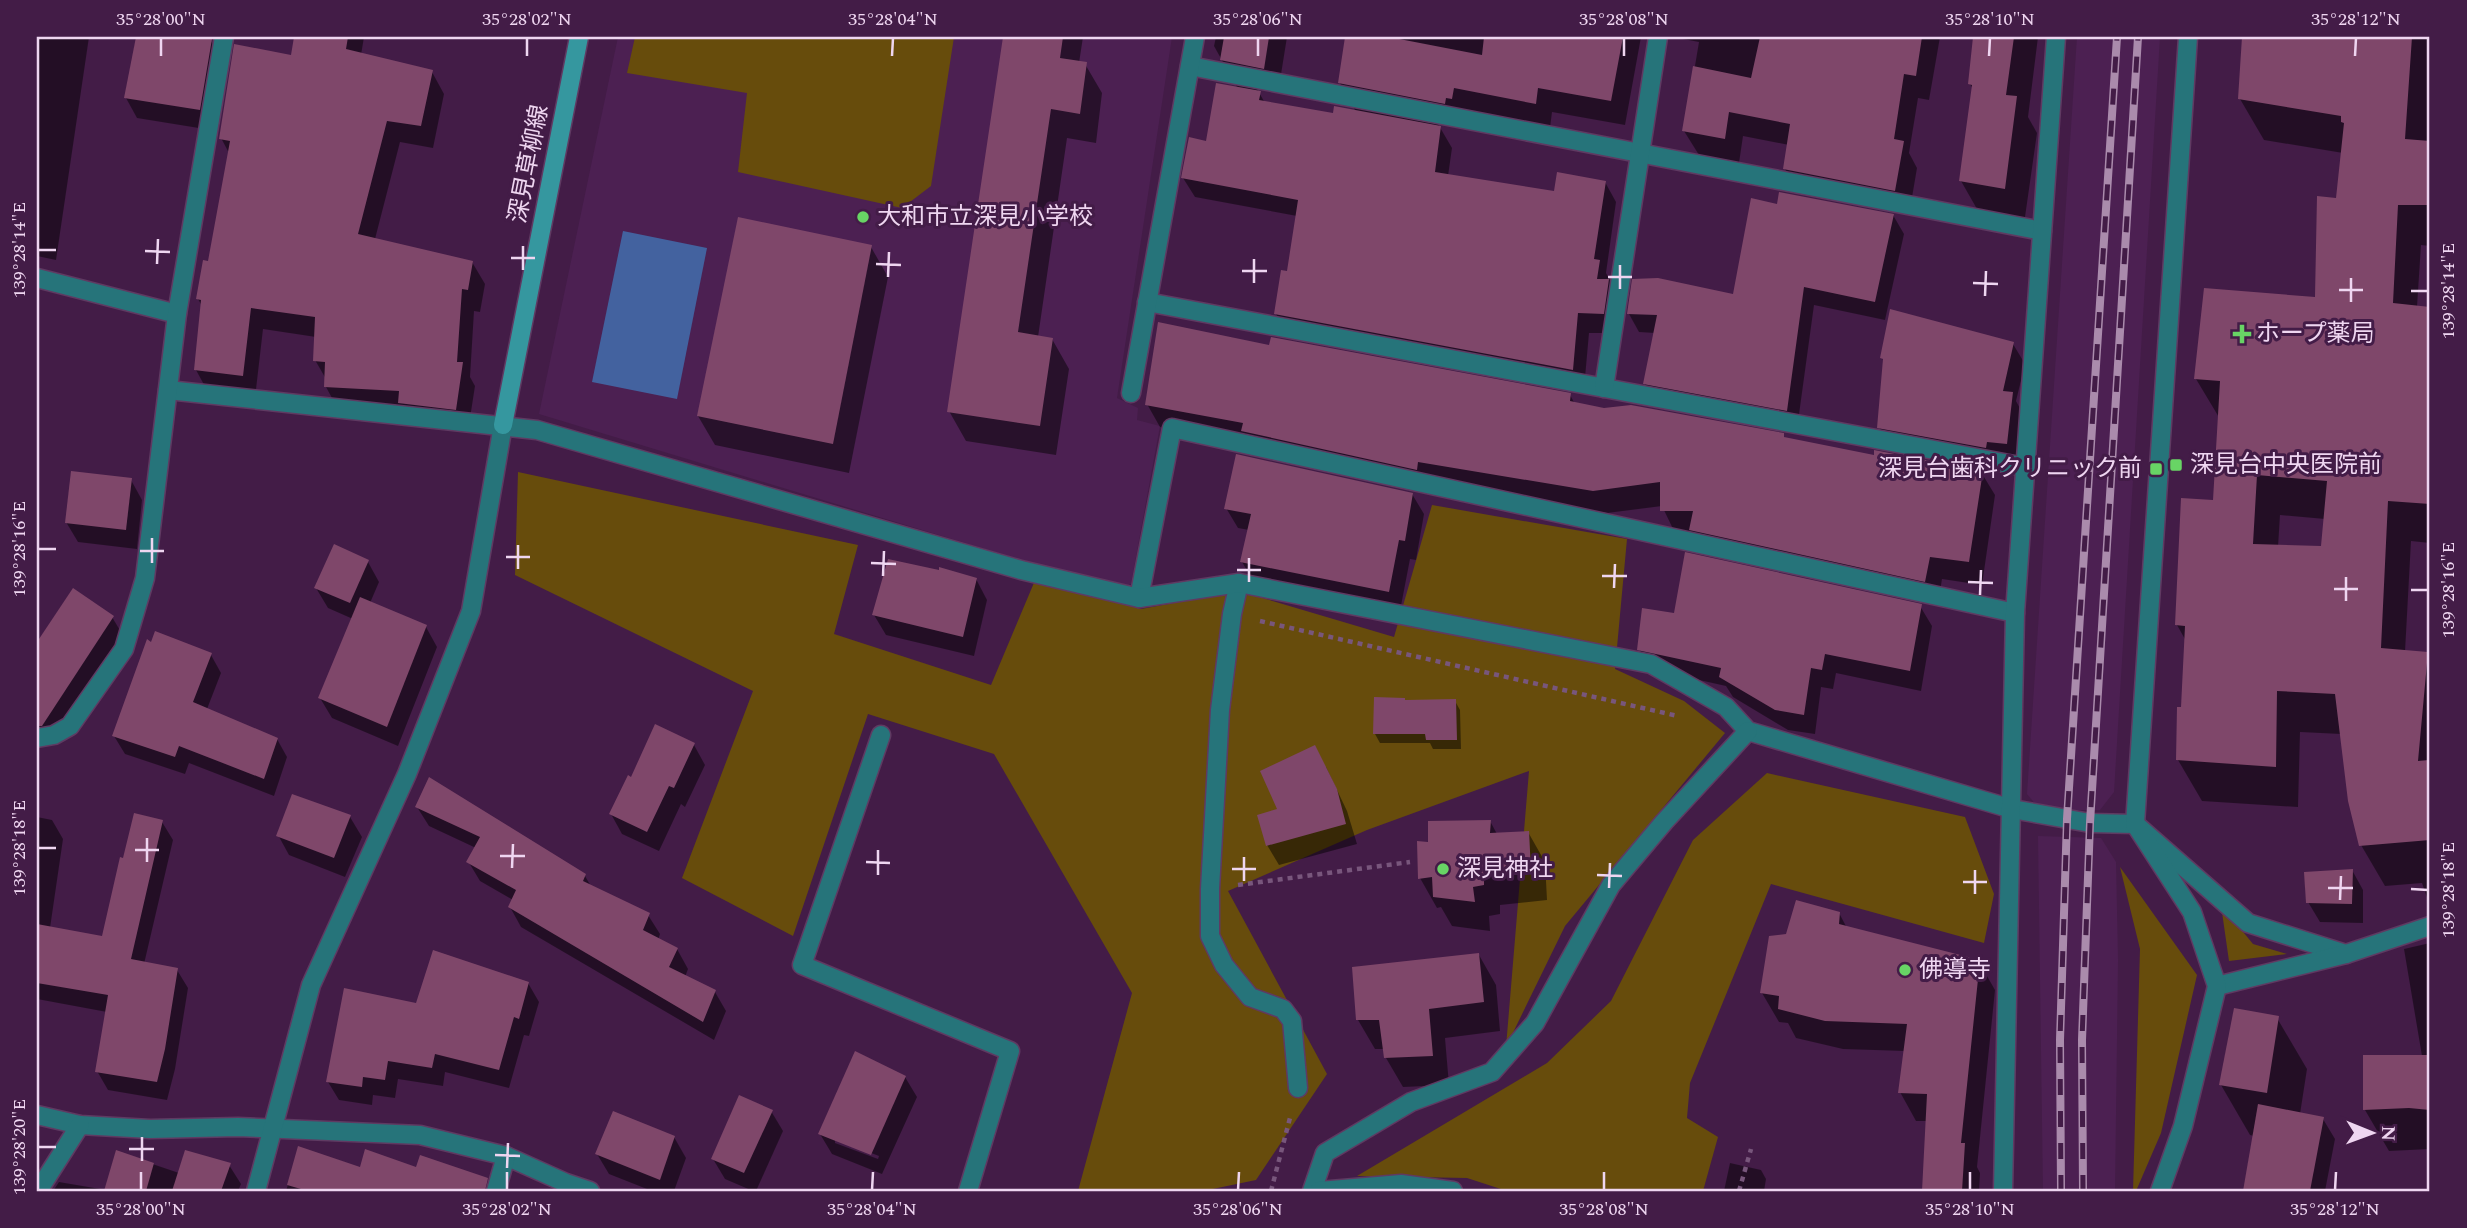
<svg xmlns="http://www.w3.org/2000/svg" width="2467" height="1228" viewBox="0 0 2467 1228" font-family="Spectral,'Noto Sans JP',serif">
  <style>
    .built { fill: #4c2052 }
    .green { fill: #674c0c }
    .water { fill: #43629f }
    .shadow { fill: #0007; fill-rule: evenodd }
    .building { fill: #7f476a; fill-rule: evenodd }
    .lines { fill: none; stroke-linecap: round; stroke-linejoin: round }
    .lane-casing { stroke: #5f3a62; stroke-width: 21 }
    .street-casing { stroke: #5f3a62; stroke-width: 21 }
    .secondary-casing { stroke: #5f3a62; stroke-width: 21 }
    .path { stroke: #78567c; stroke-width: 4.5; stroke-dasharray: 5 5; stroke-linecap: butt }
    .lane { stroke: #26747a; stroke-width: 18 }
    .street { stroke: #26747a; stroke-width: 18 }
    .secondary { stroke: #35979f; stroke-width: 18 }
    .rail-casing { stroke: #aa8bac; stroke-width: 8 }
    .rail { stroke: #431c47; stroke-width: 5; stroke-dasharray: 16; stroke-linecap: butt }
    .ticks { fill: none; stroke: #efd6f1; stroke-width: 2.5 }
    .poi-dot { fill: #68d465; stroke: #431c47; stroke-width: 2.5 }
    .labels { text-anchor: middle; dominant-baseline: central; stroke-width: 6; stroke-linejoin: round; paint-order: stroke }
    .street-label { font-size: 24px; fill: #efd6f1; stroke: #431c47 }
    .poi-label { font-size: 24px; fill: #efd6f1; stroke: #431c47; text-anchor: start }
    .neatline { fill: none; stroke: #efd6f1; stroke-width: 2.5 }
    .ticks-label { font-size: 18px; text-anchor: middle; fill: #efd6f1 }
  </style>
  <rect width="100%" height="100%" fill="#431c47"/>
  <g class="built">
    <polygon points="618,37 1172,37 1117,398 1138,408 1137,420 1160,426 1131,584 1120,590 539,414"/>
    <polygon points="2077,37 2160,37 2114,792 2100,810 2040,810 2027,794"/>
    <polygon points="2038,836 2101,838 2116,862 2118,960 2115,1191 2043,1191"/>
  </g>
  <g class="green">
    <polygon points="635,37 954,37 931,186 902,208 738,172 747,93 627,73"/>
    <polygon points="518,472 858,545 834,634 991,685 1036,578 1141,609 1239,591 1394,637 1432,505 1627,539 1615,669 1684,701 1725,733 1565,926 1506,1047 1529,771 1367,830 1228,891 1327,1074 1256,1180 1203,1191 1078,1191 1132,993 994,754 868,714 793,936 682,878 753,691 515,575"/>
    <polygon points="1767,773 1965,817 1994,894 1984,943 1771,884 1690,1083 1687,1118 1718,1137 1703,1191 1507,1191 1467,1178 1357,1176 1547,1063 1611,1001 1693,840"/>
    <polygon points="2120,867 2197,975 2161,1133 2136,1191 2133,1191 2140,949"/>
    <polygon points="2221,905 2253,944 2287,954 2229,961"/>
  </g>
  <polygon class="water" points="623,231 707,248 677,399 592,382"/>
  <g class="shadow">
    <polygon points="37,37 89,37 56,260 37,256"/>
    <polygon points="138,37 203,37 211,41 223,61 211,130 137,118 126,98"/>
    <polygon points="296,37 364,37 361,55 432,72 444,94 433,148 400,142 375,239 472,262 485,284 480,312 474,311 470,377 475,386 468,431 413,424 338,409 326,387 326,379 315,360 316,337 263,329 255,398 208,392 196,370 202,306 198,299 210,263 229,153 221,138 292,57"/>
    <polygon points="1005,37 1083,37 1079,63 1085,64 1102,93 1096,143 1067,138 1038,337 1052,339 1069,369 1056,455 966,441 949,411"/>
    <polygon points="1216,37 1287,37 1278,93 1257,89 1265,103 1335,115 1356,112 1340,83 1347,37 1641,37 1625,125 1552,112 1550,128 1459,122 1458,128 1438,124 1452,148 1448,176 1556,193 1605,182 1616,202 1606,273 1620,300 1615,333 1589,333 1584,389 1287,334 1276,314 1288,273 1297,216 1195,197 1183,178 1208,143 1238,89 1214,46"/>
    <polygon points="1673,37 1940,37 1929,100 1918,98 1909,153 1917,168 1909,215 1799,194 1785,169 1789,145 1743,136 1739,163 1699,155 1684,131 1699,42"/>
    <polygon points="1975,37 2038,37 2028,117 2037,133 2024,224 1981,216 1961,181 1973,89 1970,84"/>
    <path d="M2244,37H2430V246L2421,245L2417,307L2430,308V543L2411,541L2405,652L2430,654V906L2422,883L2385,886L2361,845L2341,734L2300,732L2298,807L2202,801L2178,760L2186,641L2177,625L2214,502L2220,419L2196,379L2317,299L2337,199L2343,153L2264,140L2240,99ZM2280,515L2325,519L2323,548L2278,547Z"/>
    <polygon points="1779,206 1893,215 1904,234 1885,320 1814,305 1797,429 1655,402 1644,383 1655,333 1639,332 1629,314 1734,296"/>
    <polygon points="871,247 888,277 849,473 715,445 698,416"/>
    <polygon points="2013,344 2025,364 2016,401 2023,414 2018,463 1890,447 1879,427 1885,363 1882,358"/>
    <polygon points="1271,347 1570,395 1575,404 1783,435 1785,439 1876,458 1981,472 1995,495 1982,585 1942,579 1938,604 1704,552 1693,533 1675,533 1662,506 1607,513 1431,484 1250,444 1160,427 1147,404"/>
    <polygon points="131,480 142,500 137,549 78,542 66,522"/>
    <polygon points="1412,494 1424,514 1416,560 1410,559 1400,611 1254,582 1242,562 1249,530 1238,528 1226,508"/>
    <polygon points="368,562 379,582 370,603 426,627 437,647 398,746 332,718 320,698 353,619 328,608 316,588"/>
    <polygon points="976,579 987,600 974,656 886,635 874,615"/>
    <polygon points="73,591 112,617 124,637 57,740 37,728 37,645"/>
    <polygon points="1920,606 1932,626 1921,691 1836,673 1833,689 1821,687 1815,734 1788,730 1733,697 1726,686 1650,669 1639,649 1675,615"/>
    <polygon points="211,655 221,673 207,709 277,739 287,757 274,796 189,763 185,774 125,754 114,736"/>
    <polygon points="1455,701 1460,710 1461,749 1433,749 1430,743 1380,743 1375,734"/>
    <polygon points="694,745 705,765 685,807 681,804 659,851 622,834 611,814 632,780"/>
    <polygon points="1326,767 1347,811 1357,844 1279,865 1267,845 1280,811"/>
    <polygon points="417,807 585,876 592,888 648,915 660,934 658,940 677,949 688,969 685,977 715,992 726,1011 714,1040 521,927 510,907 513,900 480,881 468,861 476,848 429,826"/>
    <polygon points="37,817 52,820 63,839 50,928 104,938 124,860 162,822 173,840 144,964 177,970 188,988 175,1069 167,1100 108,1090 97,1071 107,1012 37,999"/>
    <polygon points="350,817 362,837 345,877 289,855 278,835"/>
    <polygon points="1490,821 1497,834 1528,832 1545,862 1547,900 1500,905 1500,914 1489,916 1490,931 1452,926 1441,907 1437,908 1420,878 1430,844"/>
    <polygon points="2352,870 2363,890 2363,923 2320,922 2308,902"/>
    <polygon points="1839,913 1847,928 1979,962 1995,990 1977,1167 1980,1173 1979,1191 1923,1191 1927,1121 1916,1121 1900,1092 1905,1051 1843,1049 1796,1038 1788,1023 1779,1022 1762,993 1788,935"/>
    <polygon points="2430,943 2430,1149 2389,1151 2365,1110 2422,1056 2404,949"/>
    <polygon points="1479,955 1496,985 1500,1031 1445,1038 1449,1085 1403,1087 1386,1058 1385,1049 1375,1049 1358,1020"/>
    <polygon points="528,983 539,1002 529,1036 524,1035 509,1088 445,1072 443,1086 398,1079 395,1098 373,1095 372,1105 339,1100 328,1082 417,1005"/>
    <polygon points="2277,1018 2307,1069 2300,1114 2323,1119 2335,1139 2325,1191 2245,1191 2254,1136 2250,1135 2221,1085"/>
    <path d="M905,1077L917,1097L882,1174L832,1154L820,1134ZM835,1139L879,1156L878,1159L835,1143Z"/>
    <polygon points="771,1111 783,1131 756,1191 753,1191 725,1179 713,1159"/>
    <polygon points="674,1137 686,1158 674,1191 652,1191 609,1174 597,1154"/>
    <polygon points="299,1148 361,1169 470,1190 286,1191"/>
    <polygon points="117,1152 179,1173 229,1165 241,1184 238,1191 53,1191 59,1182 106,1190"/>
    <polygon points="1730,1163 1761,1170 1766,1179 1764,1191 1724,1191"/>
  </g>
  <g class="building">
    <polygon points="136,37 200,37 212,39 200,110 124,98"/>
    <polygon points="294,37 348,37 346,49 433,70 421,126 387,121 358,234 473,261 468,290 462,289 457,362 463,362 456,410 398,403 399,391 324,387 325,362 313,361 315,317 251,308 243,376 194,370 201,300 196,299 203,260 208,261 230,141 219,139 234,44 291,55"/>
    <polygon points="1003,37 1063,37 1060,58 1087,62 1080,114 1051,109 1018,332 1053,338 1040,426 947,412"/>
    <polygon points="1224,37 1269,37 1264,69 1220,60"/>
    <polygon points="1345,37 1389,37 1482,55 1484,37 1623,37 1611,101 1538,88 1536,104 1454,88 1452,99 1446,98 1445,104 1338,83"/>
    <polygon points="1760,37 1922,37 1916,76 1904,74 1894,139 1904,141 1895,191 1783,169 1790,124 1729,112 1725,139 1682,131 1693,66 1751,78"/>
    <polygon points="1973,37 2014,37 2006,95 2017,96 2005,189 1959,181 1972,85 1968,84"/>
    <path d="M2242,37H2412L2405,139L2430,141V205H2398L2393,303L2430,307V504L2388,501L2381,648L2428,652L2418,761L2429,760L2430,840L2359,846L2348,801L2335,694L2277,691L2276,767L2176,760L2177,707H2181L2185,626L2175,625L2181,498L2213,500L2220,381L2194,379L2204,288L2315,297L2317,196L2336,198L2344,123L2341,122V116L2238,99ZM2257,475L2327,481L2321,546L2253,544Z"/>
    <polygon points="1216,83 1261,91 1259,100 1333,113 1334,106 1441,126 1435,172 1554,191 1557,172 1606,181 1594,259 1600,260 1597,279 1609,279 1604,314 1578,313 1573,370 1274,314 1281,270 1287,271 1298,200 1181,178 1189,137 1206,141"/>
    <polygon points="1779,192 1894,214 1875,302 1804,287 1787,411 1643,384 1657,315 1627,314 1632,279 1658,278 1733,294 1751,198 1777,204"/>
    <polygon points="738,217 872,245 833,444 697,416"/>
    <polygon points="1890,309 2014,342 2003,391 2013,392 2007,444 1987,442 1986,448 1877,428 1883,359 1880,358"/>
    <polygon points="1158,322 1269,345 1271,337 1571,393 1570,401 1604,408 1631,405 1784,433 1784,437 1874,455 1874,450 1983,471 1969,562 1930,557 1925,582 1689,530 1693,511 1660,511 1660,482 1593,491 1418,462 1417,470 1241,431 1243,423 1145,405"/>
    <polygon points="1236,454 1413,493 1405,541 1399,540 1389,592 1240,562 1251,514 1224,509"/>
    <polygon points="71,471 132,478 126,530 65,523"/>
    <polygon points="334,544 369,560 350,603 314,588"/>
    <polygon points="1685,552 1922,604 1910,671 1825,654 1822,670 1811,668 1804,715 1775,710 1719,677 1721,668 1637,650 1642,608 1674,613"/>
    <polygon points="888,559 939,570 939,567 977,578 963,637 872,615"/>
    <polygon points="73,588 114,616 42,726 37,726 37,642"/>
    <polygon points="360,597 427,625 387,727 318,698"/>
    <polygon points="155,631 212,653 193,702 278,738 264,779 179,746 175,757 112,736 147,639 151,642"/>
    <polygon points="1374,697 1405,698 1405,700 1456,699 1457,740 1426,740 1425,734 1373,734"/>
    <polygon points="655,724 695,743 674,788 669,786 647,832 609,814 628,775 631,777"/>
    <polygon points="1315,745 1337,789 1346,824 1266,846 1257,815 1277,809 1260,771"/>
    <polygon points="429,777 586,874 583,881 650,913 643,930 678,948 669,967 716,990 703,1022 508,907 516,890 466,862 480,837 415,807"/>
    <polygon points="292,794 351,815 334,858 276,836"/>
    <polygon points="134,813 163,820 131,959 178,968 165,1049 157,1082 95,1072 108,995 37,983 37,924 102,936 120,857 123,858"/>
    <polygon points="1491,820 1490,833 1529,831 1531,871 1484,876 1484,885 1473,887 1475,902 1433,897 1432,877 1418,879 1417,841 1428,842 1428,821"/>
    <polygon points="2353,869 2352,904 2306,903 2304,872"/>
    <polygon points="1796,900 1840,912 1839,924 1980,960 1961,1143 1965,1143 1962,1191 1922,1191 1927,1094 1898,1093 1907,1024 1825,1021 1778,1009 1779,996 1760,993 1769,936 1786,934"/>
    <polygon points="433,950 529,982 519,1019 514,1017 499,1070 435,1054 432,1068 388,1061 385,1080 363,1077 362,1087 326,1082 344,988 416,1003"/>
    <polygon points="1479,953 1484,1002 1429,1009 1433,1056 1384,1058 1379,1020 1356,1020 1352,967"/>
    <polygon points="2234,1008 2279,1016 2267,1093 2219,1085"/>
    <polygon points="855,1051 906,1076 871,1155 818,1134"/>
    <polygon points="2363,1055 2430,1055 2430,1110 2409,1108 2363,1110"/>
    <polygon points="739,1095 773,1110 744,1173 711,1159"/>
    <polygon points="2258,1104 2324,1117 2310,1191 2243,1191"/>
    <polygon points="613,1111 675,1136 660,1180 595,1154"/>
    <polygon points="298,1146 360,1167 365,1149 416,1167 420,1155 488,1178 485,1191 308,1191 287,1185"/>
    <polygon points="116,1150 154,1163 146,1191 104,1191"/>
    <polygon points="185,1150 231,1163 221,1191 172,1191"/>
  </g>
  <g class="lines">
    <defs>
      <g id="lane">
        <polyline points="1190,66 2042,231"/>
        <polyline points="1147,302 2025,467"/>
        <polyline points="1604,388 1658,37"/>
        <polyline points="1239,583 1232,614 1220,710 1210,889 1210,936 1224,965 1250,997 1283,1009 1292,1021 1298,1088"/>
        <polyline points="1139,598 1172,428 2015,613"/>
      </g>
      <g id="street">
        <polyline points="37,278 177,314"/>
        <polyline points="168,390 537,430 1021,570 1139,598 1239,583 1651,664 1726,707 1748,731 2012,809 2090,823 2135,824 2248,923 2346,954"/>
        <polyline points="1131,393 1195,37"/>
        <polyline points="881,735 802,965 1010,1051 968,1191"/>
        <polyline points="37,738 54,735 70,726 124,649 145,578 177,314 224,37"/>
        <polyline points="2217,986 2346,954 2430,926"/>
        <polyline points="37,1115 80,1125 150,1129 238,1127 420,1135 506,1156 566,1183 590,1191"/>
        <polyline points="38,1191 80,1125"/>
        <polyline points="256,1191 311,985 407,774 471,611 503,425"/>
        <polyline points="496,1191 506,1156"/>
        <polyline points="1312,1191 1325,1153 1411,1102 1492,1072 1535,1023 1611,885 1664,822 1748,731"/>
        <polyline points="1319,1191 1401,1184 1453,1191"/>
        <polyline points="2003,1191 2015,613 2056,37"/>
        <polyline points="2160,1191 2183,1126 2217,986 2192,912 2135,824 2188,37"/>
      </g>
      <polyline id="secondary" points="503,425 579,37"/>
    </defs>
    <use href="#lane" class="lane-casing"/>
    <use href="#street" class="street-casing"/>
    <use href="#secondary" class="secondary-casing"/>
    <g class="path">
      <polyline points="1260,621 1678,716"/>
      <polyline points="1238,885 1410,862"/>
      <polyline points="1271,1191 1291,1114"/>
      <polyline points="1739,1191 1751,1149"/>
    </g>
    <use href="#lane" class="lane"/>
    <use href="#street" class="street"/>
    <use href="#secondary" class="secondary"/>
    <defs>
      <g id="rail">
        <polyline points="2061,1191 2060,1040 2067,819 2117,37"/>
        <polyline points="2083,1191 2082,1040 2090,823 2138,37"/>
      </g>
    </defs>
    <use href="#rail" class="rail-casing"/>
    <use href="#rail" class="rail"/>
  </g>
  <path class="ticks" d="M161,56V38M527,56V38M892,56L893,38M1258,56V38M1624,56V38M1989,56L1990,38M2355,56L2356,38M38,250H56M145,251L170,252M511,258H535M157,264L158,239M876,264L901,265M523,270V246M1242,271H1267M888,277L889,252M1608,277H1632M1254,283V259M1973,283L1998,284M1620,289V265M2339,290H2363M2411,291H2428M1985,296L1986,271M2351,302V278M38,549H56M140,551H164M506,557H530M152,563V538M871,563L896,564M518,569V545M1237,570H1261M883,576L884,551M1602,576H1627M1249,582V558M1968,582L1993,583M1614,588L1615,564M2334,589H2358M2411,590H2428M1980,595L1981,570M2346,601V577M38,848H56M135,850H159M500,856H525M147,862V838M866,862L890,863M512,868L513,844M1232,869H1256M878,875V850M1597,875L1622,876M1244,881V857M1963,882H1987M1609,888L1610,863M2328,888H2353M2411,889L2428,890M1975,894V870M2340,900L2341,876M38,1147H56M129,1149H154M495,1155L520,1156M142,1161V1137M507,1168L508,1143M141,1190V1172M507,1190V1172M872,1190L873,1172M1238,1190L1239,1172M1604,1190V1172M1970,1190V1172M2335,1190L2336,1172"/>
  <g class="poi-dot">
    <circle cx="863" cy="217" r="7"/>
    <path d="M2238.5 323.5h7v7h7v7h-7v7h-7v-7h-7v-7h7z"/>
    <rect x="2169" y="458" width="14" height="14" rx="3.5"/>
    <rect x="2149" y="462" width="14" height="14" rx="3.5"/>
    <circle cx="1443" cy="869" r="7"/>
    <circle cx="1905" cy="970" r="7"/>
  </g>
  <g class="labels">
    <g class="street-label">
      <text transform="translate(529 164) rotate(-79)">深見草柳線</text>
    </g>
    <g class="poi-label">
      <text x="877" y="217">大和市立深見小学校</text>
      <text x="2256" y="334">ホープ薬局</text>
      <text x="2190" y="465">深見台中央医院前</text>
      <text x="2142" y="469" text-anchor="end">深見台歯科クリニック前</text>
      <text x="1457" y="869">深見神社</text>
      <text x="1919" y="970">佛導寺</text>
    </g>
  </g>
  <rect width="2467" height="1228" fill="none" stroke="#431c47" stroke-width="77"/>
  <g transform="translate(2372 1133) rotate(91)" stroke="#431c47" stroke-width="5" paint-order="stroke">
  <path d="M0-5L12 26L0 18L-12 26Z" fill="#efd6f1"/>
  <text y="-10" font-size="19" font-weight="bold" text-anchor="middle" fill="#efd6f1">N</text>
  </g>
  <rect x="38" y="38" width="2390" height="1152" class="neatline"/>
  <g class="ticks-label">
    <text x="161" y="25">35°28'00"N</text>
    <text x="527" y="25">35°28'02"N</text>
    <text x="893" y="25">35°28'04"N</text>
    <text x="1258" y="25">35°28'06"N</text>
    <text x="1624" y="25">35°28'08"N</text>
    <text x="1990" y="25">35°28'10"N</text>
    <text x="2356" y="25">35°28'12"N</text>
    <text transform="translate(19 250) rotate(-90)" y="6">139°28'14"E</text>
    <text transform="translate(2448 291) rotate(-90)" y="6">139°28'14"E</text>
    <text transform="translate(19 549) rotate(-90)" y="6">139°28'16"E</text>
    <text transform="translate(2448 590) rotate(-90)" y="6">139°28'16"E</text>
    <text transform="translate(19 848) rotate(-90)" y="6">139°28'18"E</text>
    <text transform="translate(2448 890) rotate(-90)" y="6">139°28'18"E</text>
    <text transform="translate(19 1147) rotate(-90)" y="6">139°28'20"E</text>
    <text x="141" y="1215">35°28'00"N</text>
    <text x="507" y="1215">35°28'02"N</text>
    <text x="872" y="1215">35°28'04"N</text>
    <text x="1238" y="1215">35°28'06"N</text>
    <text x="1604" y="1215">35°28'08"N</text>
    <text x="1970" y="1215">35°28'10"N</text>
    <text x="2335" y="1215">35°28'12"N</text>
  </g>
</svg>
